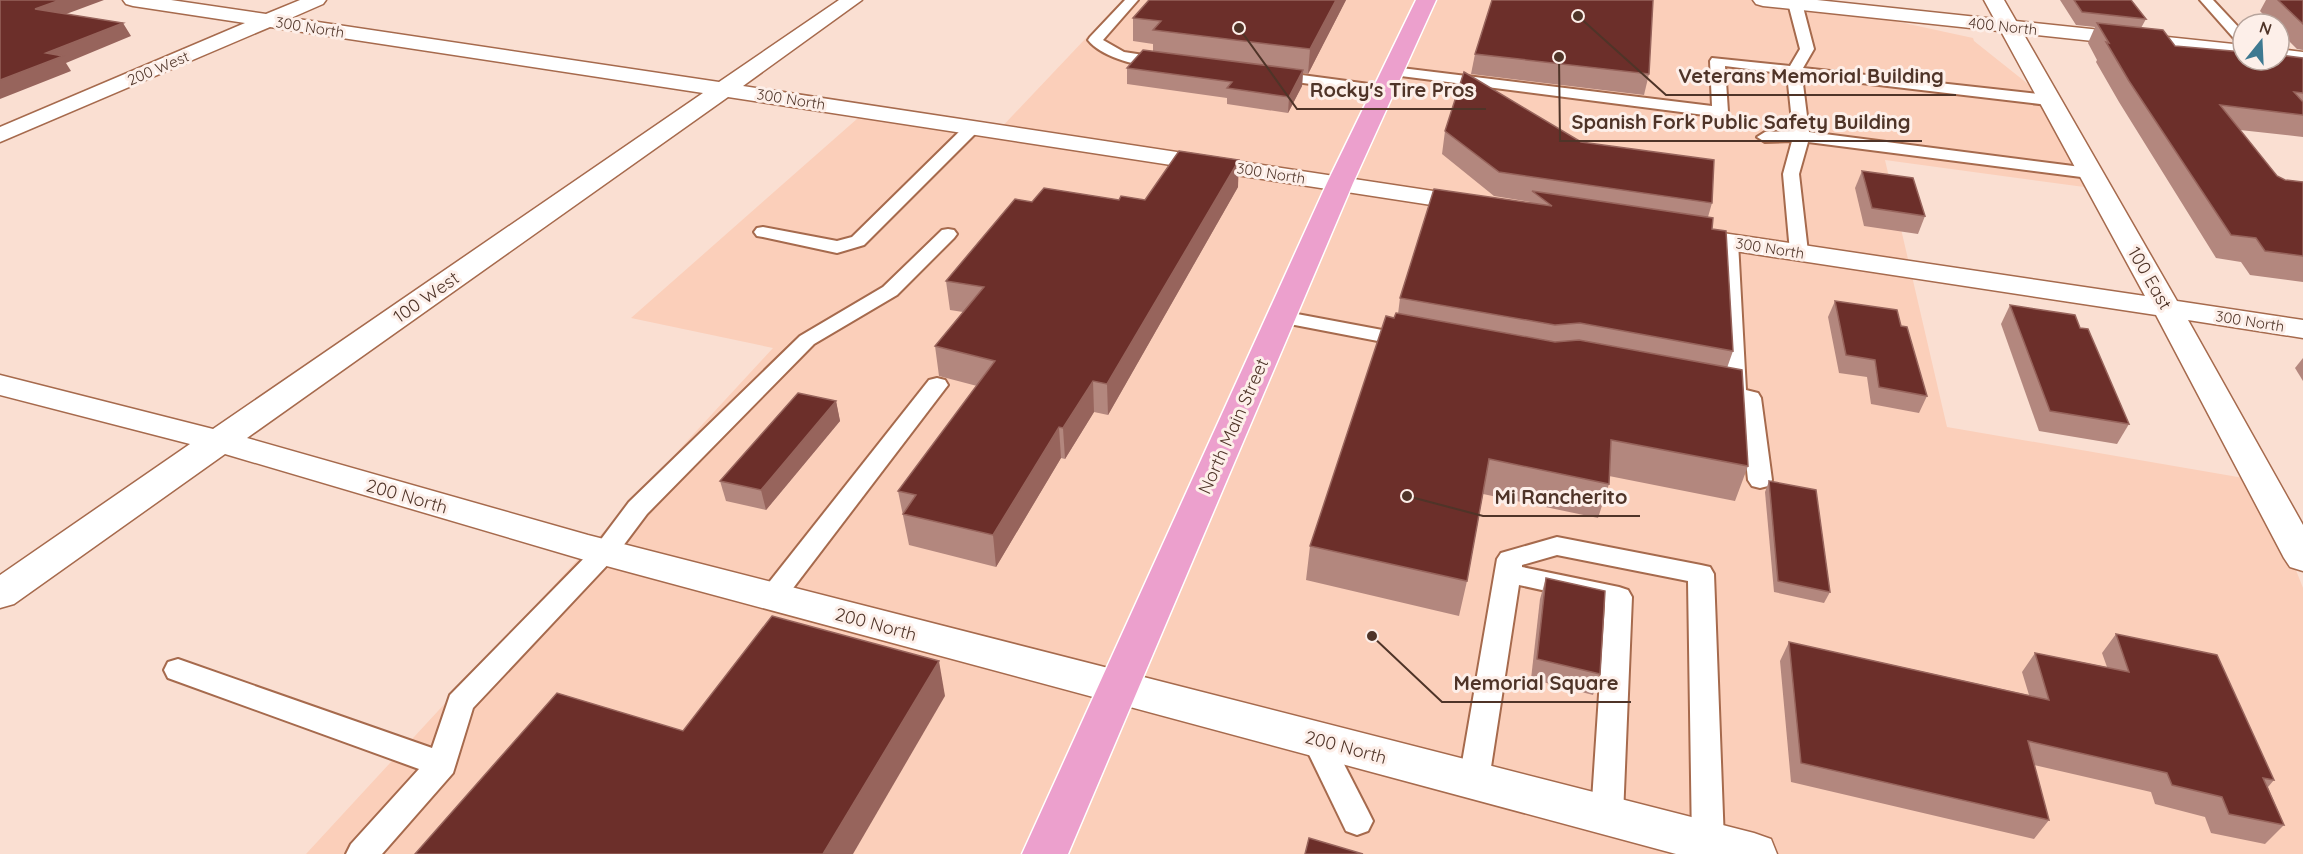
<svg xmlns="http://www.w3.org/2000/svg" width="2303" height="854" viewBox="0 0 2303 854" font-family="Quicksand,sans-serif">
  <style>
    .built { fill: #fbcfba }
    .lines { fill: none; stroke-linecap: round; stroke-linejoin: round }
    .service-casing { stroke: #a66a4d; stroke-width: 4 }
    .minor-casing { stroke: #a66a4d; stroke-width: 3 }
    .secondary-casing { stroke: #a66a4d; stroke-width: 3 }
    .primary-casing { stroke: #fff; stroke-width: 3 }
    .service { fill: #fff; fill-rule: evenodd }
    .minor { fill: #fff; fill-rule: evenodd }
    .secondary { fill: #fff; fill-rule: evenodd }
    .primary { fill: #eca0cd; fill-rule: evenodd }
    .wall { fill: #b3877e }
    .shaded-wall { fill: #97645c }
    .building { fill: #6c2f2a; stroke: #97645c; stroke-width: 1.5 }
    .labels { text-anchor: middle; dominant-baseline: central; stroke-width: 6; stroke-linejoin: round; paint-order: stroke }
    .far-street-label { font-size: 15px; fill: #4f3428; stroke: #fdefe9 }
    .street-label { font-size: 18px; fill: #4f3428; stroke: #fdefe9 }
    .leader { fill: none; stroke: #4f3428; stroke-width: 2 }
    .callout-dot { fill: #4f3428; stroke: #fdefe9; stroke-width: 2 }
    .callout-label { font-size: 20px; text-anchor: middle; font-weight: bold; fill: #4f3428; stroke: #fdefe9; stroke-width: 6; stroke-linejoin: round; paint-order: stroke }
  </style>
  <rect width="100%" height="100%" fill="#fadfd2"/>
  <polygon class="built" points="1122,0 1828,0 1830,7 1973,38 1974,41 2048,100 2099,189 1885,160 1947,427 2261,481 2303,588 2303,854 306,854 773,348 631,318 866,111 998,131"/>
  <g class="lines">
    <defs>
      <g id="service">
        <path d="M1125,0H1138L1103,40L1124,52L1170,59L1172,62L1170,65C1148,71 1102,58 1088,40L1090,37Z"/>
        <polygon points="1790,0 1800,0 1802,3 1814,49 1803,68 2048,95 2056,100 2048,105 1802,76 1809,132 2089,168 2097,173 2089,178 1808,142 1799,174 1808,252 1806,256 1792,256 1790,252 1783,174 1792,141 1765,142 1757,137 1765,132 1793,131 1787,74 1725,66 1728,112 1720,117 1393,75 1386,71 1393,67 1712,106 1710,61 1712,58 1790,66 1800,49 1788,3"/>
        <polygon points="2200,0 2213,0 2243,32 2243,44 2238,43"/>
        <polygon points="1272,71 1384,86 1391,90 1384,94 1267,78 1265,75 1267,72"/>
        <polygon points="973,122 981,127 979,130 864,245 837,253 763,237 757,236 754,232 757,228 763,227 837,241 852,237 967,124"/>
        <polygon points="948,229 954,230 957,234 954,238 897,295 814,344 647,514 614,558 473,708 453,773 382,854 346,854 351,844 419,769 168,678 164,670 168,662 178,659 432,748 450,695 596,546 629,502 800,336 883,287 942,230"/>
        <polygon points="1729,236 1735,238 1738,242 1746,390 1758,393 1761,398 1772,480 1768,486 1760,488 1752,486 1748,480 1740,403 1706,396 1703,391 1706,386 1714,384 1724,386 1720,242 1723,238"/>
        <polygon points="1281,311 1409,335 1416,337 1419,341 1416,345 1409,347 1274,321 1271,317 1274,313"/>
        <polygon points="937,378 945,380 948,385 781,604 772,607 763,604 759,597 763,590 929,380"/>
        <polygon points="1557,537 1701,565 1710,567 1714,574 1724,842 1719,852 1714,854 1697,852 1692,842 1688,581 1557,555 1522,565 1522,567 1619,587 1628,590 1632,597 1623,816 1618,826 1607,830 1596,826 1591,816 1605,604 1519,585 1489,780 1485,789 1474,793 1463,789 1459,780 1497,559 1501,553"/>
        <polygon points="1317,728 1327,731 1368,811 1373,821 1368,831 1357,835 1346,831 1302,740 1307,731"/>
      </g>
      <g id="minor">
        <polygon points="123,0 171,0 266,14 300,0 326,0 323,4 291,18 719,82 839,0 862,0 743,86 1486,199 1490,204 1486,209 1477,212 728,97 247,438 588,535 1754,833 1771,839 1777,854 1676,854 588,561 225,454 14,604 0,608 0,575 190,444 0,395 0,375 213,429 703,93 270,27 0,142 0,127 245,23 133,6 126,4"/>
        <polygon points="1984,0 2004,0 2177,301 2303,320 2303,338 2188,320 2303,525 2303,571 2290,567 2284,558 2156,315 1682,243 1673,241 1669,235 1673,229 1682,227 2145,296"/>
      </g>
      <g id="secondary">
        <polygon points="1753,0 1817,0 2243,45 2243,57 1763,6 1756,4"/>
        <polygon points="2279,49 2303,52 2303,64 2274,60 2279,60"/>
      </g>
      <polygon id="primary" points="1416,0 1436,0 1353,183 1068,854 1022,854 1327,183"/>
    </defs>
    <use href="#service" class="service-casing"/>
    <use href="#minor" class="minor-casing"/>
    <use href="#secondary" class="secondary-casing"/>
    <use href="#primary" class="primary-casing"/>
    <use href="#service" class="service"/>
    <use href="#minor" class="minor"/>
    <use href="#secondary" class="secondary"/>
    <use href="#primary" class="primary"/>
  </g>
  <g class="wall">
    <polygon points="1346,0 1308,74 1303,73 1302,86 1288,113 1227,104 1227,98 1127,84 1127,68 1153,51 1153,44 1133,41 1133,18"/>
    <polygon points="2060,0 2131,0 2146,19 2141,28 2175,46 2303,58 2303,137 2240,130 2277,176 2285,180 2303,182 2303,282 2250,275 2241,262 2216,258 2119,102 2096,62 2097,60 2088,43 2095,27 2076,25"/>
    <polygon points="2266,0 2303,0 2303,50 2297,49 2279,31 2279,24 2272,24 2260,11"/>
    <polygon points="1475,54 1649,74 1644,95 1471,74"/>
    <polygon points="1445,131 1581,142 1712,203 1708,217 1712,229 1733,351 1727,368 1748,466 1735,501 1609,476 1609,484 1598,518 1483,494 1467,581 1459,616 1306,580 1310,546 1394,318 1398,314 1400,298 1529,203 1530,202 1494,196 1442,154"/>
    <polygon points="1862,171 1925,216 1918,234 1864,226 1855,188"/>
    <polygon points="1238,187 1108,415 1094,412 1065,459 1061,458 996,567 909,545 898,491 977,386 939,376 935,346 963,312 950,310 946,281 1032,202 1119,200 1145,200"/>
    <polygon points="1835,301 1901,326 1927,396 1919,413 1871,404 1867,377 1839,373 1828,317"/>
    <polygon points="2010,305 2080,328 2129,424 2117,444 2039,431 2001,324"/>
    <polygon points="2303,358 2303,381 2295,368"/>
    <polygon points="836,401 840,421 766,510 726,501 720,481"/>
    <polygon points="1769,481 1830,592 1824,603 1774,592 1765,492"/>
    <polygon points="1546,578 1600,674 1593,695 1531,679 1540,599"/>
    <polygon points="2116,634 2274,780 2268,787 2284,825 2265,844 2211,833 2205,817 2155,804 2151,792 2034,765 2049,820 2034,839 1791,782 1780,661 1789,642 2029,695 2022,672 2035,653 2107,667 2102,653"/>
  </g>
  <g class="shaded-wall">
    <polygon points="60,0 104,0 42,23 35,9"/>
    <polygon points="1336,0 1346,0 1308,74 1310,49"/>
    <polygon points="123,23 131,36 66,63 71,71 0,99 0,80 46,53"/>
    <polygon points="1303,70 1302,86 1288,113 1289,97"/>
    <polygon points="1239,160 1238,187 1108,415 1107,384"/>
    <polygon points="1093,381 1094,412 1065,459 1063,428"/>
    <polygon points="836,401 840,421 766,510 761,490"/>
    <polygon points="1059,427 1061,458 996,567 993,535"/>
    <polygon points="939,661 945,696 853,854 823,854"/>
  </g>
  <g class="building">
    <polygon points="0,0 60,0 35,9 123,23 46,53 63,56 0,80"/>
    <polygon points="1149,0 1336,0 1310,49 1153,30 1161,21 1133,18"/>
    <polygon points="1492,0 1653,0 1649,74 1475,54"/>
    <polygon points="2074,0 2131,0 2146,19 2082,12"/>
    <polygon points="2278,0 2303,0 2303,24"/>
    <polygon points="2097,23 2163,30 2175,46 2243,52 2243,60 2279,60 2279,55 2303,58 2303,93 2294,92 2303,102 2303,115 2220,105 2277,176 2285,180 2303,182 2303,256 2265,251 2256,238 2231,235 2129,81 2106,42 2109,43"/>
    <polygon points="1143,50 1303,70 1289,97 1227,88 1232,82 1127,68"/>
    <polygon points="1464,72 1581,142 1714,160 1712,203 1499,172 1445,131"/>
    <polygon points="1179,151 1239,160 1107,384 1093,381 1063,428 1059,427 993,535 903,514 916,495 898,491 995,361 935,346 984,287 946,281 1015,199 1032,202 1044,188 1119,200 1121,196 1145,200"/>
    <polygon points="1862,171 1913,178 1925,216 1872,208"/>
    <polygon points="1434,189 1552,206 1532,191 1713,218 1712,229 1726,231 1733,351 1580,323 1555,325 1400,298"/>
    <polygon points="1835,301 1897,310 1901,326 1907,327 1927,396 1879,387 1875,360 1846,355"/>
    <polygon points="2010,305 2075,315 2080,328 2088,329 2129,424 2050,411"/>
    <polygon points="1396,313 1555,342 1579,340 1742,370 1748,466 1611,440 1609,484 1489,459 1467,581 1310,546 1386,316 1394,318"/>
    <polygon points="798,393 836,401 761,490 720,481"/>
    <polygon points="1769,481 1816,490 1830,592 1778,581"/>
    <polygon points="1546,578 1605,591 1600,674 1537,659"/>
    <polygon points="772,616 939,661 823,854 415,854 557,693 683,731"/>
    <polygon points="2116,634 2217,655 2274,780 2263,778 2284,825 2229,814 2222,797 2172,785 2167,773 2028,741 2049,820 1801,763 1789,642 2049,700 2035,653 2129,672"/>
    <polygon points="1309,838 1363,854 1305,854"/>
  </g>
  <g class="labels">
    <g class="far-street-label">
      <text transform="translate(2003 26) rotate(6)">400 North</text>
      <text transform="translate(310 27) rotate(9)">300 North</text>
      <text transform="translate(158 68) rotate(-23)">200 West</text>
      <text transform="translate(791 99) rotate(9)">300 North</text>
      <text transform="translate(1271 173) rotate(9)">300 North</text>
      <text transform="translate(1770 248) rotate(9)">300 North</text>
      <text transform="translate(2250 321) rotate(9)">300 North</text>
    </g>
    <g class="street-label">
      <text transform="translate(2150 278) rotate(60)">100 East</text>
      <text transform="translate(426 297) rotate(-35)">100 West</text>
      <text transform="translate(1233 426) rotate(-66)">North Main Street</text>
      <text transform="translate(407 496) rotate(16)">200 North</text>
      <text transform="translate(876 624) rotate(15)">200 North</text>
      <text transform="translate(1346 747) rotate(15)">200 North</text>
    </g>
  </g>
  <path class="leader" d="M1578 16L1666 95H1956M1239 28L1297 109H1486M1559 57L1560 141H1922M1407 496L1483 516H1640M1372 636L1442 702H1631"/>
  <g class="callout-dot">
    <circle cx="1578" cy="16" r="6"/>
    <circle cx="1239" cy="28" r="6"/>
    <circle cx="1559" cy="57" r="6"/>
    <circle cx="1407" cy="496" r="6"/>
    <circle cx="1372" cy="636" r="6"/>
  </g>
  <g class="callout-label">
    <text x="1811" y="83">Veterans Memorial Building</text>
    <text x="1392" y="97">Rocky's Tire Pros</text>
    <text x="1741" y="129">Spanish Fork Public Safety Building</text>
    <text x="1561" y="504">Mi Rancherito</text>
    <text x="1536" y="690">Memorial Square</text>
  </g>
  <g transform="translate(2261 42) rotate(18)"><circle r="28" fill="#fdefe9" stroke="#b7a49c" stroke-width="1.5"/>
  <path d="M0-4.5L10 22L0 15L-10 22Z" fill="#3e7991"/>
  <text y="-9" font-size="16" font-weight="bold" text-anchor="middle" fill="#4f3428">N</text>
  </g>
</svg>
